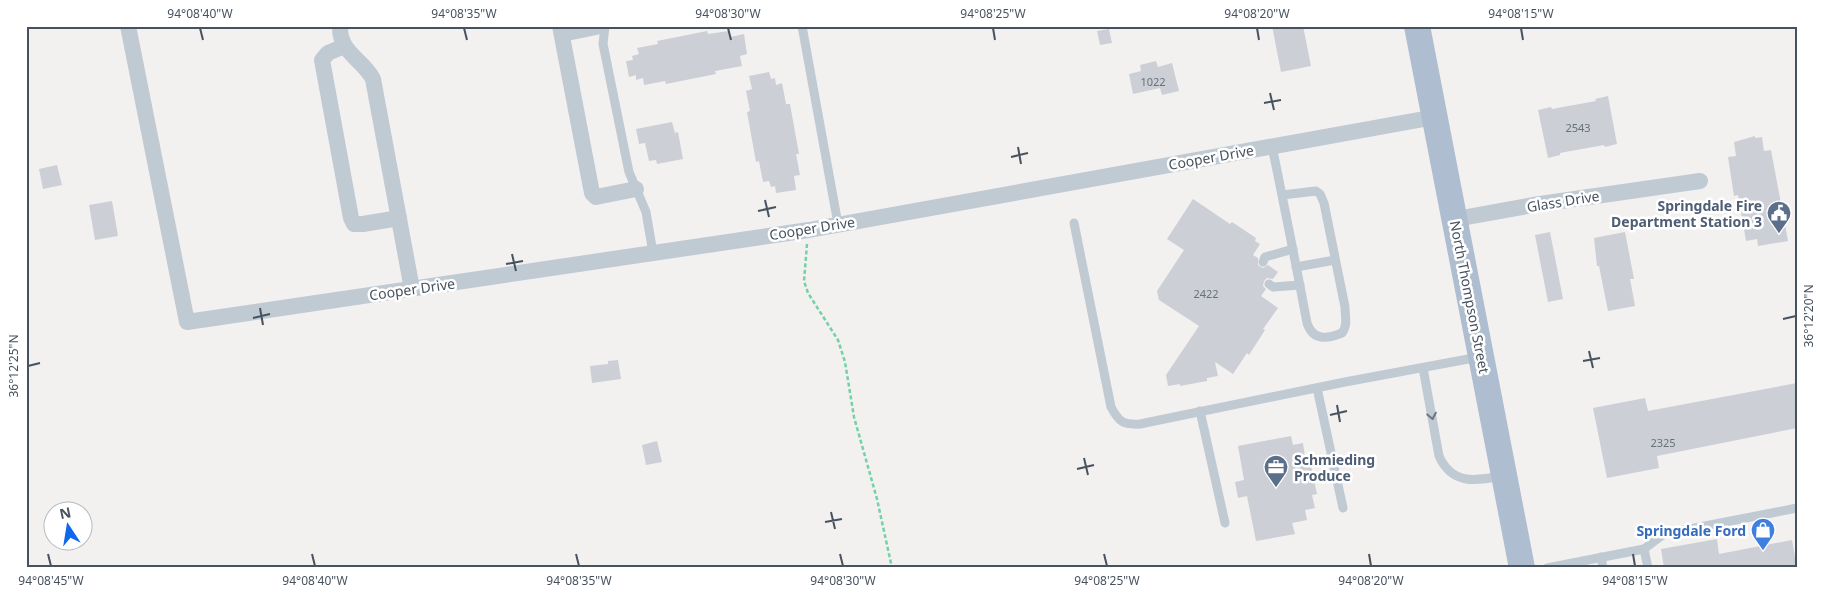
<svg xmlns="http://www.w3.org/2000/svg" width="1823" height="594" viewBox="0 0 1823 594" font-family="'Noto Sans',sans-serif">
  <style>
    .building { fill: #cccfd5 }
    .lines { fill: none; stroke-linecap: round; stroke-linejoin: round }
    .path { stroke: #72d2a7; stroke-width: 2.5; stroke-dasharray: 4 2.5; stroke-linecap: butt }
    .service { stroke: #c0cad3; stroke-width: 9 }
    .minor { stroke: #c0cad3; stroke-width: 16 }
    .primary { stroke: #aebed0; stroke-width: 26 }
    .oneway { stroke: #6b7682 }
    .ticks { fill: none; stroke: #47525f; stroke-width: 2 }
    .labels { text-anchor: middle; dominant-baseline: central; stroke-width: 5; stroke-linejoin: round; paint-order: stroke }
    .number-label { font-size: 11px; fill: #68717c }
    .street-label { font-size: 14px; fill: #47525f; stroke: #fff }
    .service-label { font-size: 14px; font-weight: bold; fill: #4e5e75; stroke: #fff; text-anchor: end }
    .shop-label { font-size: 14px; font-weight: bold; fill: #366cbe; stroke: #fff; text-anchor: end }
    .neatline { fill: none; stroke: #47525f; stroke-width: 2 }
    .ticks-label { font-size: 12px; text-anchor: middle; fill: #47525f }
  </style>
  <rect width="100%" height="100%" fill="#f3f0f0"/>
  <g class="building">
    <polygon points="1272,26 1303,26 1311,66 1281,72"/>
    <polygon points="1109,29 1112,43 1100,45 1097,31"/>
    <polygon points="707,31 708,34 729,31 730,37 744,34 747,54 740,56 742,66 715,71 716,74 666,84 665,81 644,85 643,78 636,80 636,75 629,77 626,61 633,60 632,56 639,54 637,48 658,44 657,41"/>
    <polygon points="1156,61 1158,67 1172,63 1179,91 1162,95 1160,88 1133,94 1129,74 1141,71 1140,65"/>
    <polygon points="769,72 771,79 775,78 776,85 782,83 786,104 790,104 799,154 796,154 800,175 794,176 796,190 776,193 775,186 771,187 769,181 763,182 759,161 756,162 747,112 750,111 746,91 752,89 749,76"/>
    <polygon points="1608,96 1617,144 1605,147 1604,145 1560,153 1560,155 1548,158 1538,110 1551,107 1552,109 1596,101 1595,99"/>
    <polygon points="672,122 675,133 678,132 683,159 657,164 656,160 649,161 645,143 639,144 636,129"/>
    <polygon points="1755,136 1755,138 1762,137 1764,151 1771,150 1788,241 1758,246 1757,239 1746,241 1738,195 1734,196 1728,157 1736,156 1734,142"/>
    <polygon points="57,165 62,185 43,189 39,169"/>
    <polygon points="1193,199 1230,224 1232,222 1256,238 1255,241 1260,244 1253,255 1258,258 1258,265 1263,268 1268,265 1278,272 1273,279 1267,278 1264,281 1263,286 1266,289 1261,296 1278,308 1263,329 1265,330 1249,355 1247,353 1233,374 1215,362 1218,376 1207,378 1207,381 1180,386 1180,384 1168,386 1166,375 1199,326 1159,300 1157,291 1184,250 1167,239"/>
    <polygon points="112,201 118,236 95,240 89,205"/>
    <polygon points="1550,232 1563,299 1548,302 1535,235"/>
    <polygon points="1625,232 1634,279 1630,279 1635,306 1608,311 1599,266 1597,266 1594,238"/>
    <polygon points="618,360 621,379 592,383 590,366 608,364 608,361"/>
    <polygon points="1797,383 1797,428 1657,456 1659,468 1607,478 1593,408 1645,398 1648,411"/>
    <polygon points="1291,436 1293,445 1303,443 1305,457 1309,456 1317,494 1312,495 1315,508 1305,510 1307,520 1292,523 1295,534 1256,541 1247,496 1238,498 1235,482 1244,480 1238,446"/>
    <polygon points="657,441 662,462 646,465 642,445"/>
    <polygon points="1717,539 1719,554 1792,540 1797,568 1664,568 1661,549"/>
  </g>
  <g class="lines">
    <polyline class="path" points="807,244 804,281 808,293 838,340 845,362 854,417 877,499 892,568"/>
    <g class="service">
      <polyline points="605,26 603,44 629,172 646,212 653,253"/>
      <polyline points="802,26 838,224"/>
      <path d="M1272,146C1284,205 1296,264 1307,323C1313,341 1327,339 1342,333C1348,325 1345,316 1345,307L1324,203L1320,194L1316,191L1282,195"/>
      <path d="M1074,223L1111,407C1119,422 1123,425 1140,424L1345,382L1479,357"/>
      <polyline points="1263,262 1265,257 1293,249"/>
      <polyline points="1296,267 1335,260"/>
      <polyline points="1269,284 1273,287 1300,285"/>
      <path d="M1423,368L1439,456C1452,485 1475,481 1501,476"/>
      <polyline points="1317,388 1343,508"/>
      <polyline points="1200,411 1225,523"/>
      <polyline points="1644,549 1664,534 1797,508"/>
      <polyline points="1601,557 1603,568"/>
      <polyline points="1547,568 1644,549 1648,568"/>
    </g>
    <g class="minor">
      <polyline points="128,26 187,322 809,230 1435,117"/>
      <path d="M340,26C339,53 363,59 373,79L412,289"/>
      <polyline points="560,26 592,193 596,197 636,189"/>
      <polyline points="562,34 601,26"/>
      <polyline points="344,46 328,53 322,60 351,218 354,224 363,224 399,218"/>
      <polyline points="1456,219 1533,205 1700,181"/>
    </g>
    <polyline class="primary" points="1417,26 1522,568"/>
  </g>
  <defs><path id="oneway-chevron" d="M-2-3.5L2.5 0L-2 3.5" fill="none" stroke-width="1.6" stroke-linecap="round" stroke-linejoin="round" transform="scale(1.25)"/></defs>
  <use class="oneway" href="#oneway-chevron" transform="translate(1432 416) rotate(79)"/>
  <path class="ticks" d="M200,28L203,40M464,28L467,40M728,28L731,40M993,28L995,40M1257,28L1259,40M1521,28L1523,40M1270,93L1274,110M1264,103L1281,100M1018,147L1021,164M1011,157L1028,153M765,200L769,217M758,211L776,207M512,254L516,271M506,264L523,261M260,308L263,325M253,318L270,314M1783,319L1796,316M1589,351L1593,368M1583,361L1600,358M28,366L40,363M1337,405L1340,422M1330,415L1347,411M1084,458L1088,475M1077,469L1094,465M831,512L835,529M825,522L842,519M48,554L51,566M312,554L315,566M576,554L579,566M840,554L843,566M1104,554L1107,566M1369,554L1371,566M1633,554L1635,566"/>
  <defs>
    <symbol id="civic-pin" viewBox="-11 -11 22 30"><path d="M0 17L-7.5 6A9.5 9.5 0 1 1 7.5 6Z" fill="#5c6f8a" stroke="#fff"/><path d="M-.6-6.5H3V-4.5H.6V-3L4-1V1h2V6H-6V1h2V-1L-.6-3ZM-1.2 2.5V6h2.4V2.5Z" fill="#fff"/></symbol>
    <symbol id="office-pin" viewBox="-11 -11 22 30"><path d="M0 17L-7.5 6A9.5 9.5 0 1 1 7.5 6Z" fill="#5c6f8a" stroke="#fff"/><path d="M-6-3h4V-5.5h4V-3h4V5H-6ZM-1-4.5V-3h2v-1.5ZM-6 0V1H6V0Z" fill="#fff"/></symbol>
    <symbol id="shop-pin" viewBox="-11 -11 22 30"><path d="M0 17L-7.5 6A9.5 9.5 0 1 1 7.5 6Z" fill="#3f7fe0" stroke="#fff"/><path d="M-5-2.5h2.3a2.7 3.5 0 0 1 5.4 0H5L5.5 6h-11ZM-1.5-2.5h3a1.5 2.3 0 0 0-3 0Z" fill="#fff"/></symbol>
  </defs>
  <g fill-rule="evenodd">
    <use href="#civic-pin" x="1765" y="199" width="28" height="38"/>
    <use href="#office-pin" x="1262" y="453" width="28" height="38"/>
    <use href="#shop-pin" x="1749" y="516" width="28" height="38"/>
  </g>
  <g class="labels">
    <g class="number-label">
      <text x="1153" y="81">1022</text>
      <text x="1578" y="127">2543</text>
      <text x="1206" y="293">2422</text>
      <text x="1663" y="442">2325</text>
    </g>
    <g class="street-label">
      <text transform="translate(1211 157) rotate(-10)">Cooper Drive</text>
      <text transform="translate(1563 201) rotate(-9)">Glass Drive</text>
      <text transform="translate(812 228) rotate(-9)">Cooper Drive</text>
      <text transform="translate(412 289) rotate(-8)">Cooper Drive</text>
      <text transform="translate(1470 297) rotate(79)">North Thompson Street</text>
    </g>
    <g class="service-label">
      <text x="1762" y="205">Springdale Fire<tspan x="1762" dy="16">Department Station 3</tspan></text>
      <text x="1294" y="459" text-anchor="start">Schmieding<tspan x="1294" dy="16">Produce</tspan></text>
    </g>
    <g class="shop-label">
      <text x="1746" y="530">Springdale Ford</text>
    </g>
  </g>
  <rect width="1823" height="594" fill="none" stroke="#ffffff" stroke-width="55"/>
  <g transform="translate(68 526) rotate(348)"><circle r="24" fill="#ffffff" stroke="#b5babf"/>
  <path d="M0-4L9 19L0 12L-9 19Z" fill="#0f67ee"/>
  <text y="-8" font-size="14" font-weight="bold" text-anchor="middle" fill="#47525f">N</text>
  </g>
  <rect x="28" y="28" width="1768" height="538" class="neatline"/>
  <g class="ticks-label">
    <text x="200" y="18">94°08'40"W</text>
    <text x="464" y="18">94°08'35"W</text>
    <text x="728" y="18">94°08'30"W</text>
    <text x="993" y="18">94°08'25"W</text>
    <text x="1257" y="18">94°08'20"W</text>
    <text x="1521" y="18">94°08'15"W</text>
    <text transform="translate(1809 316) rotate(-90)" y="4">36°12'20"N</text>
    <text transform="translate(14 366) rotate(-90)" y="4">36°12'25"N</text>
    <text x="51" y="585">94°08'45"W</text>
    <text x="315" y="585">94°08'40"W</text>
    <text x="579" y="585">94°08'35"W</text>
    <text x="843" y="585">94°08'30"W</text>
    <text x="1107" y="585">94°08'25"W</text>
    <text x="1371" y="585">94°08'20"W</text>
    <text x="1635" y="585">94°08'15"W</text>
  </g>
</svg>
